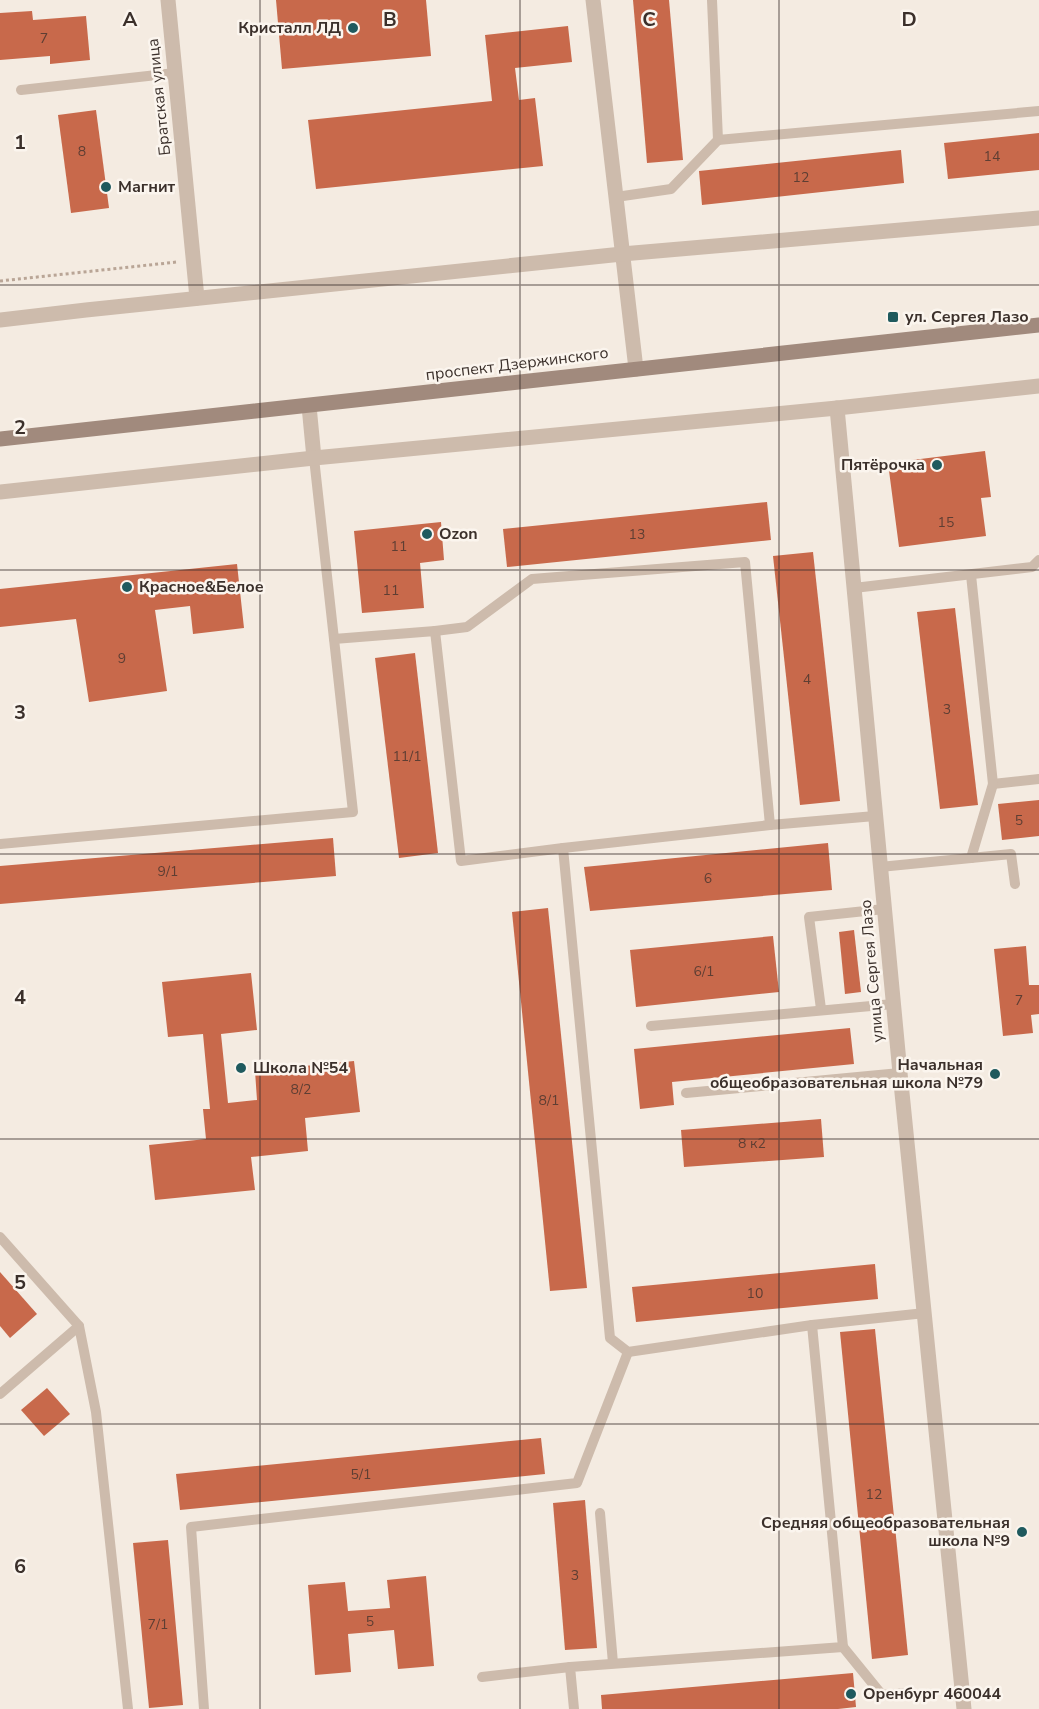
<svg xmlns="http://www.w3.org/2000/svg" width="1039" height="1709" viewBox="0 0 1039 1709" font-family="'Nunito Sans',sans-serif">
  <style>
    .building { fill: #c8694b }
    .lines { fill: none; stroke-linecap: round; stroke-linejoin: round }
    .path { stroke: #b9a596; stroke-width: 3; stroke-dasharray: 3 3; stroke-linecap: butt }
    .lane { stroke: #cdbbac; stroke-width: 10 }
    .street { stroke: #cdbbac; stroke-width: 15 }
    .secondary { stroke: #a18a7d; stroke-width: 15 }
    .grid { fill: none; stroke: #3b302b; stroke-width: 1.5; stroke-opacity: 0.55 }
    .poi-dot { fill: #1f5a5e; stroke: #fbf5ee; stroke-width: 2 }
    .labels { text-anchor: middle; dominant-baseline: central; stroke-width: 5; stroke-linejoin: round; paint-order: stroke }
    .number-label { font-size: 14px; fill: #5e3e33 }
    .poi-label { font-size: 16px; font-weight: bold; fill: #3b302b; stroke: #fbf5ee; text-anchor: start }
    .street-label { font-size: 16px; fill: #3b302b; stroke: #fbf5ee }
    .grid-label { font-size: 20px; text-anchor: middle; font-weight: bold; fill: #3b302b; stroke: #fbf5ee; stroke-width: 5; stroke-linejoin: round; paint-order: stroke }
  </style>
  <rect width="100%" height="100%" fill="#f4ebe1"/>
  <g class="building">
    <polygon points="276,0 426,0 431,56 282,69"/>
    <polygon points="633,0 669,0 683,160 647,163"/>
    <polygon points="32,11 33,20 86,16 90,60 50,64 50,56 0,60 0,13"/>
    <polygon points="568,26 572,62 515,68 519,100 535,98 543,166 316,189 308,120 492,101 485,35"/>
    <polygon points="96,110 109,208 71,213 58,115"/>
    <polygon points="1039,133 1039,170 948,179 944,143"/>
    <polygon points="901,150 904,183 702,205 699,171"/>
    <polygon points="985,451 991,497 981,498 986,536 899,547 888,463"/>
    <polygon points="767,502 771,540 507,567 503,529"/>
    <polygon points="441,522 444,560 420,563 424,608 362,613 354,531"/>
    <polygon points="813,552 840,801 800,805 773,556"/>
    <polygon points="237,564 244,628 193,634 190,606 155,610 167,691 89,702 76,619 0,627 0,589"/>
    <polygon points="955,608 978,805 940,809 917,612"/>
    <polygon points="415,653 438,853 399,858 375,658"/>
    <polygon points="1039,800 1039,836 1002,840 998,804"/>
    <polygon points="333,838 336,876 0,904 0,866"/>
    <polygon points="828,843 832,890 590,911 584,867"/>
    <polygon points="548,908 587,1288 550,1291 512,912"/>
    <polygon points="854,930 861,992 845,994 839,932"/>
    <polygon points="773,936 779,992 636,1007 630,950"/>
    <polygon points="1026,946 1029,985 1039,985 1039,1014 1031,1015 1033,1033 1003,1036 994,949"/>
    <polygon points="251,973 257,1030 221,1034 228,1103 257,1100 255,1071 354,1061 360,1112 305,1118 308,1151 251,1157 255,1190 155,1200 149,1145 206,1139 203,1109 210,1109 203,1034 168,1037 162,982"/>
    <polygon points="850,1028 854,1064 672,1082 674,1105 640,1109 634,1049"/>
    <polygon points="821,1119 824,1157 684,1167 681,1130"/>
    <polygon points="875,1264 878,1299 636,1322 632,1287"/>
    <polygon points="0,1272 37,1314 10,1338 0,1326"/>
    <polygon points="875,1329 908,1655 872,1659 840,1332"/>
    <polygon points="47,1388 70,1414 44,1436 21,1410"/>
    <polygon points="541,1438 545,1474 180,1510 176,1474"/>
    <polygon points="585,1500 597,1648 565,1650 553,1503"/>
    <polygon points="168,1540 183,1705 149,1708 133,1543"/>
    <polygon points="426,1576 434,1666 398,1669 394,1630 348,1634 351,1672 315,1675 308,1585 345,1582 348,1611 390,1608 387,1580"/>
    <polygon points="853,1673 856,1707 838,1709 602,1709 601,1695"/>
  </g>
  <g class="lines">
    <polyline class="path" points="0,281 177,262"/>
    <g class="lane">
      <polyline points="21,90 175,73"/>
      <polyline points="718,140 1039,111"/>
      <polyline points="616,197 671,189 718,140 712,0"/>
      <polyline points="314,458 334,639 435,631 461,861 563,848"/>
      <polyline points="971,575 993,784 1039,779"/>
      <polyline points="854,588 1032,567 1039,560"/>
      <polyline points="435,631 467,627 532,579 745,562 770,825"/>
      <polyline points="875,816 770,825 563,848 610,1338 628,1352 812,1325 925,1313"/>
      <polyline points="0,844 353,812 334,639"/>
      <polyline points="971,858 1011,854 1015,884"/>
      <polyline points="880,867 971,858 993,784"/>
      <polyline points="821,1009 809,917 884,909"/>
      <polyline points="651,1026 893,1004"/>
      <polyline points="686,1093 900,1073"/>
      <polyline points="0,1237 79,1326 96,1412 128,1709"/>
      <polyline points="0,1394 79,1326"/>
      <polyline points="600,1513 613,1663"/>
      <polyline points="843,1647 882,1695 906,1693"/>
      <polyline points="482,1677 570,1667"/>
      <polyline points="204,1709 191,1527 577,1483 628,1352"/>
      <polyline points="574,1709 570,1667 843,1647 812,1325"/>
    </g>
    <g class="street">
      <polyline points="168,0 197,298"/>
      <polyline points="593,0 636,369"/>
      <polyline points="0,320 86,310 622,254 1039,218"/>
      <polyline points="309,406 314,458"/>
      <polyline points="837,408 900,1073 964,1709"/>
      <polyline points="0,492 314,458 837,408 1039,386"/>
    </g>
    <polyline class="secondary" points="0,439 1039,325"/>
  </g>
  <path class="grid" d="M260,0V1709M520,0V1709M779,0V1709M0,285H1039M0,570H1039M0,854H1039M0,1139H1039M0,1424H1039"/>
  <g class="poi-dot">
    <circle cx="353" cy="28" r="6"/>
    <circle cx="106" cy="187" r="6"/>
    <rect x="887" y="311" width="12" height="12" rx="3"/>
    <circle cx="937" cy="465" r="6"/>
    <circle cx="427" cy="534" r="6"/>
    <circle cx="127" cy="587" r="6"/>
    <circle cx="241" cy="1068" r="6"/>
    <circle cx="995" cy="1074" r="6"/>
    <circle cx="1022" cy="1532" r="6"/>
    <circle cx="851" cy="1694" r="6"/>
  </g>
  <g class="labels">
    <g class="number-label">
      <text x="44" y="38">7</text>
      <text x="82" y="151">8</text>
      <text x="992" y="156">14</text>
      <text x="801" y="177">12</text>
      <text x="946" y="522">15</text>
      <text x="637" y="534">13</text>
      <text x="399" y="546">11</text>
      <text x="391" y="590">11</text>
      <text x="122" y="658">9</text>
      <text x="807" y="679">4</text>
      <text x="947" y="709">3</text>
      <text x="407" y="756">11/1</text>
      <text x="1019" y="820">5</text>
      <text x="168" y="871">9/1</text>
      <text x="708" y="878">6</text>
      <text x="704" y="971">6/1</text>
      <text x="1019" y="1000">7</text>
      <text x="301" y="1089">8/2</text>
      <text x="549" y="1100">8/1</text>
      <text x="752" y="1143">8 к2</text>
      <text x="755" y="1293">10</text>
      <text x="361" y="1474">5/1</text>
      <text x="874" y="1494">12</text>
      <text x="575" y="1575">3</text>
      <text x="370" y="1621">5</text>
      <text x="158" y="1624">7/1</text>
    </g>
    <g class="poi-label">
      <text x="341" y="28" text-anchor="end">Кристалл ЛД</text>
      <text x="118" y="187">Магнит</text>
      <text x="905" y="317">ул. Сергея Лазо</text>
      <text x="925" y="465" text-anchor="end">Пятёрочка</text>
      <text x="439" y="534">Ozon</text>
      <text x="139" y="587">Красное&amp;Белое</text>
      <text x="983" y="1065" text-anchor="end">Начальная<tspan x="983" dy="18">общеобразовательная школа №79</tspan></text>
      <text x="253" y="1068">Школа №54</text>
      <text x="1010" y="1523" text-anchor="end">Средняя общеобразовательная<tspan x="1010" dy="18">школа №9</tspan></text>
      <text x="863" y="1694">Оренбург 460044</text>
    </g>
    <g class="street-label">
      <text transform="translate(159 97) rotate(-96)">Братская улица</text>
      <text transform="translate(517 364) rotate(-7)">проспект Дзержинского</text>
      <text transform="translate(872 971) rotate(-95)">улица Сергея Лазо</text>
    </g>
  </g>
  <g class="grid-label">
    <text x="130" y="26">A</text>
    <text x="390" y="26">B</text>
    <text x="649" y="26">C</text>
    <text x="909" y="26">D</text>
    <text x="20" y="149">1</text>
    <text x="20" y="434">2</text>
    <text x="20" y="719">3</text>
    <text x="20" y="1004">4</text>
    <text x="20" y="1289">5</text>
    <text x="20" y="1573">6</text>
  </g>
</svg>
